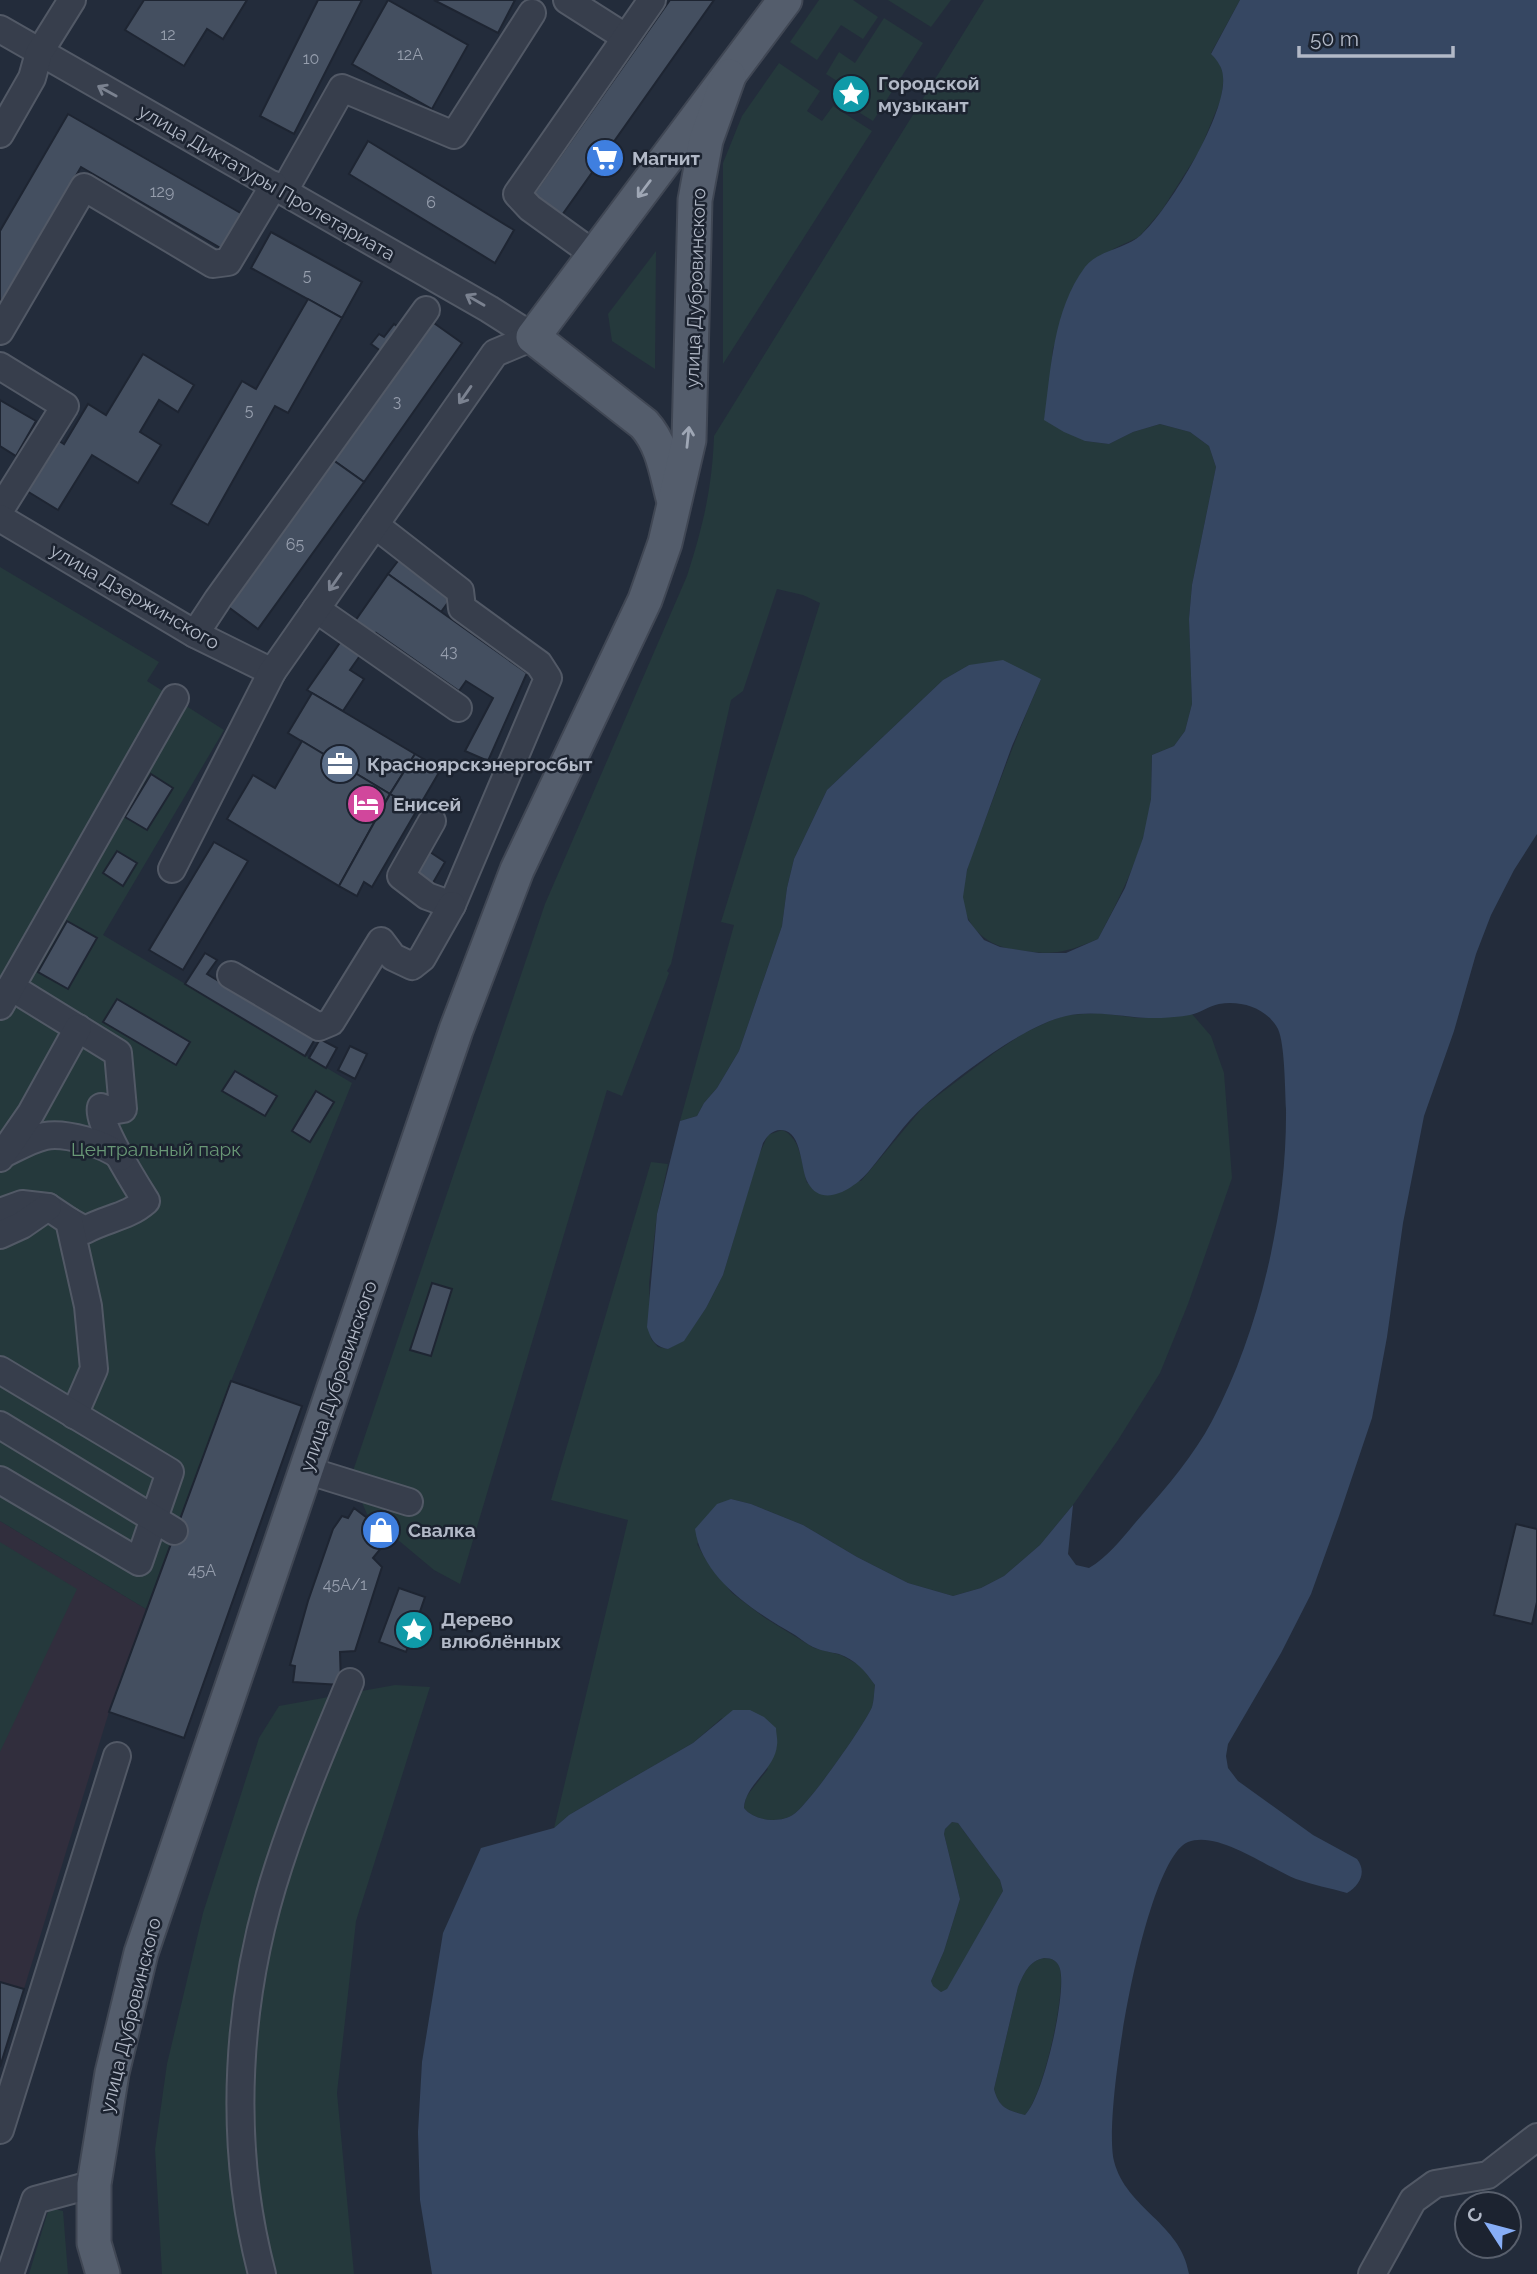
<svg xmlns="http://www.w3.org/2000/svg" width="1537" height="2274" viewBox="0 0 1537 2274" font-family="Raleway,sans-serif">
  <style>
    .medical { fill: #312e3d }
    .green { fill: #25393c }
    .water { fill: #364762; fill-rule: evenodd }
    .building { fill: #444f60; stroke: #1e2532; stroke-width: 2 }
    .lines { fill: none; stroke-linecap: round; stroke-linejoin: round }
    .minor-casing { stroke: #525966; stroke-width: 30 }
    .major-casing { stroke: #404754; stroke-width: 37 }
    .minor { stroke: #373e4c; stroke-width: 26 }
    .major { stroke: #545d6c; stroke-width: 33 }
    .oneway { stroke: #7b8290 }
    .oneway2 { stroke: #9fa7b5 }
    .labels { text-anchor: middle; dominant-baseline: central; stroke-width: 5; stroke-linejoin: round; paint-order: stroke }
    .number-label { font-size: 16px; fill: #969ead }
    .poi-label { font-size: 19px; font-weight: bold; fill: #b2b9c7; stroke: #1c2330; text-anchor: start }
    .street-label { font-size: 19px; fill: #b2b9c7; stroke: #1c2330 }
    .park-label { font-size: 19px; fill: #699876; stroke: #1c2330 }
  </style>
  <rect width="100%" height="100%" fill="#232c3b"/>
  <polygon class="medical" points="0,1521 146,1609 109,1712 0,2067"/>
  <g class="green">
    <polygon points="819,0 853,0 878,17 863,39 841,25 817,60 790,42"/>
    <polygon points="888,0 951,0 931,27"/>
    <path d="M984,0H1240L1211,53L1219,62L1224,76L1221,99L1200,150L1162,210L1139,237L1113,249L1053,348L1051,369L1085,441L1109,444L1133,432L1160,424L1190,432L1209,446L1216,467L1192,585L1189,619L1192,704L1185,731L1174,746L1152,755C1151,769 1152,784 1151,798C1146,848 1121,895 1098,939C1060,955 1051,955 1011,949C984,944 962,923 963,894C964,870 976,846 984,823C1002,775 1020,727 1041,679L969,665L943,680L827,790L794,859L787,888L782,926L739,1051L717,1088L704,1103L697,1116L680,1121L734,925L721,922L820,603L803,595L777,589L743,691L731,700L671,964L667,971L669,973L622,1096L607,1090L460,1584L434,1570L367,1514L351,1477L545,904L687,576C703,526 712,489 714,436Z"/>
    <polygon points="884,18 923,43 873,121 860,113 867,100 826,74 839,52 855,63"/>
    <polygon points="779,63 820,91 807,111 822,121 833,106 872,131 723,364 723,163 742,116"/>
    <polygon points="656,251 655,369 612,341 608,314"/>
    <polygon points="0,567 159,662 147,681 224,730 103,935 352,1083 231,1381 146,1609 0,1521"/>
    <path d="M1098,1013L1139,1018L1192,1014L1211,1036L1224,1073L1232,1178L1188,1304L1160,1373L1118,1440L1073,1505L1040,1545L1004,1576L981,1588L953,1596L908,1583L857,1557L803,1525L751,1504L731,1499L697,1544L706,1560L732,1593L765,1618L814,1648L841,1655L861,1666L875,1685C874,1692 874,1701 872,1707C865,1724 809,1804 794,1814C780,1824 754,1821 744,1808L746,1797L768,1769L722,1718L693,1743L622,1784L569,1815L554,1828L628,1520L551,1500L651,1162L668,1164L657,1214L649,1284L651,1339L658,1347L668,1349L684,1340L706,1308L723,1275L758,1157L768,1135L782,1130C801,1137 802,1165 807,1183L861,1181L924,1106L994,1053L1024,1033L1052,1020L1067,1015Z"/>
    <polygon points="0,1542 77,1589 0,1752"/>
    <polygon points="395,1685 430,1687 356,1921 337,2093 354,2274 162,2274 155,2149 167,2064 203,1913 259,1738 279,1706"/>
    <polygon points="952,1822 958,1823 1000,1880 1003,1891 947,1990 941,1992 932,1986 931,1981 944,1951 960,1899 944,1834 945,1829"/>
    <path d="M1044,1958C1052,1958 1058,1961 1060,1969C1066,1994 1043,2097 1025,2115C1007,2110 999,2108 994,2089L1018,1987C1024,1973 1029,1961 1044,1958Z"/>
    <polygon points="49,2208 63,2211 68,2274 29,2274"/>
  </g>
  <path class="water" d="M1240,0H1537V834L1514,870L1491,915L1476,954L1454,1031L1424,1116L1403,1223L1387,1337L1372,1418L1339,1516L1311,1594L1281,1653L1228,1744L1226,1756L1228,1768L1238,1781L1313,1835L1357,1859C1367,1872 1360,1885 1347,1893C1330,1888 1313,1885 1296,1879C1268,1868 1218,1830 1188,1842C1144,1860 1102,2115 1114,2161C1126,2209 1181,2223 1189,2274H432L420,2200L418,2132L422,2062L443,1933L481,1848L554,1828L569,1815L622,1784L693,1743L733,1710H750L764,1717L776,1728C776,1733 778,1740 777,1745C775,1770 745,1784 744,1808C754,1821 780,1824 794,1814C809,1804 865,1724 872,1707C874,1701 874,1692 875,1685C865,1671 856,1660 839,1654C831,1652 821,1651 813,1647C807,1644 801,1639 795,1635C755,1612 702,1579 695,1529L717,1504L731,1499L751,1504L803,1525L857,1557L908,1583L953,1596L981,1588L1004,1576L1040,1545L1073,1505L1068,1554L1076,1565L1089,1568C1111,1555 1125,1534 1142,1515C1167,1487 1194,1455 1212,1421C1260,1330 1287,1212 1286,1109C1285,1092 1285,1044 1278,1029C1267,1008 1241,1000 1219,1004C1209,1006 1200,1013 1190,1015C1173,1018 1151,1019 1134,1017C1112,1015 1089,1011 1066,1016C1025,1025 958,1076 925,1105C904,1123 887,1150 869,1171C856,1187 823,1210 808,1183C800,1170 803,1132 782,1130C773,1129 767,1136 763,1143L723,1275L706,1308L684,1341L668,1349C654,1346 651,1339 647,1327L657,1214L680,1121L697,1116L704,1103L717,1088L739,1051L782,926L787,888L794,859L827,790L943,680L969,665L1003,660L1041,679L1012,746L967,870L963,897L968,920L984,940L1000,947L1039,953H1066L1098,939L1125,888L1143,838L1151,799L1152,755L1174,746L1185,731L1192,704L1189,619L1192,585L1216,467L1209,446L1190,432L1160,424L1133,432L1109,444L1085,441L1064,432L1044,420C1051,369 1053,310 1085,267C1098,250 1126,249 1141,235C1168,211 1227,114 1223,77C1223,68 1217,60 1211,54ZM952,1822L958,1823L1000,1880L1003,1891L947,1989L941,1992L933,1986L931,1981L944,1951L960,1899L944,1834L945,1829ZM1044,1958C1052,1958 1058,1961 1060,1969C1067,1994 1043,2098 1025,2115C1007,2110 999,2108 994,2089L1018,1987C1024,1973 1029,1961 1044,1958Z"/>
  <g class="building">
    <polygon points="144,0 247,0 223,39 207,29 184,66 125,30"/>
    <polygon points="318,0 362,0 294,134 260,116"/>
    <polygon points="388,0 468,45 432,109 352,64"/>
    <polygon points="434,0 515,0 498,33"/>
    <polygon points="670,0 714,0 562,215 533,195"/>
    <polygon points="68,114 244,215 224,250 81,167 0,306 0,231"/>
    <polygon points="368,141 514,230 495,263 349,174"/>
    <polygon points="271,232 362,282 342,318 251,268"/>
    <polygon points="308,299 342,318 288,413 275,406 208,525 171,504 242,381 256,389"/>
    <polygon points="431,321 462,343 364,482 333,460"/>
    <polygon points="394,324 402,330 385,354 371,344 379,334 384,337"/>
    <polygon points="143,354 194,385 178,412 159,400 140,432 161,445 138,483 92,455 58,510 22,488 53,437 64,444 88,404 106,415"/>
    <polygon points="0,400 36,421 16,456 0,446"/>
    <polygon points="333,460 364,482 258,629 227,606"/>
    <polygon points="401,557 454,594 441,612 388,574"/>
    <polygon points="388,574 527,673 488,761 465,751 493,698 466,681 459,691 376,633 350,670 364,679 343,711 307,690"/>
    <polygon points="312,693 415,754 390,794 288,733"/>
    <polygon points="302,741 390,794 339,886 227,819 253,775 275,788"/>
    <polygon points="415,754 441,769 417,810 390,794"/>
    <polygon points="151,774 173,788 147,830 125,817"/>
    <polygon points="390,794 417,810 372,887 364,882 357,896 339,886"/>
    <polygon points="214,842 248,861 183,970 149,950"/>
    <polygon points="427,850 445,862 430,888 411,876"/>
    <polygon points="117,851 137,863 123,886 103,873"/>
    <polygon points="67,921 97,938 68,989 38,972"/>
    <polygon points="205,953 217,960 207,974 315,1039 305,1056 185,984"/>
    <polygon points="117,999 190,1042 176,1065 103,1022"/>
    <polygon points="320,1039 337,1048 326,1068 309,1058"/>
    <polygon points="350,1046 367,1054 355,1079 338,1070"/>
    <polygon points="235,1071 277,1096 265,1116 222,1091"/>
    <polygon points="316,1091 334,1102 310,1142 292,1131"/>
    <polygon points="432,1283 452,1289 431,1356 410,1350"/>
    <polygon points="231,1381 302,1406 184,1738 109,1712"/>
    <polygon points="354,1508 391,1536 373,1558 382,1567 355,1651 340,1652 341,1685 293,1682 295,1666 290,1665 308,1601 333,1529 342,1516 348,1518"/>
    <polygon points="1516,1524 1537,1529 1537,1602 1532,1624 1494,1615"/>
    <polygon points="399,1588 425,1597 406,1652 379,1642"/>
    <polygon points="0,1982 24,1989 0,2067"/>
  </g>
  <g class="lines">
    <defs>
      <g id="minor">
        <polyline points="567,0 625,37"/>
        <polyline points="0,29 489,309 533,337"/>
        <polyline points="0,134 32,78 39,53 72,0"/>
        <polyline points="284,191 342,88 454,135 532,13"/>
        <polyline points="595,255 530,208 517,194 652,0"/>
        <polyline points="0,331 84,187 213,264 228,262 274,185"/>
        <polyline points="0,366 65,406 0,510"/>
        <polyline points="0,518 195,634 272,672"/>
        <polyline points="375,525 460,591 462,608 539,664 548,678 452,905 427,896 401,876 432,821"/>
        <polyline points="316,609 458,708"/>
        <polyline points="195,634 218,599 426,310"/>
        <polyline points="172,869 272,672 495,353 533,337"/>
        <polyline points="231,975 319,1027 331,1022 381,941 393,957 412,966 422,958 452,905"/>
        <path d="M11,987L118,1053L123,1109L111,1111L101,1107C96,1122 136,1185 146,1201C128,1217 107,1218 85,1230L69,1221"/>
        <polyline points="0,1006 175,698"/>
        <path d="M3,1154C16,1148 31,1139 45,1136C65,1132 106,1144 121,1157"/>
        <polyline points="0,1158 31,1113 78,1028"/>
        <polyline points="0,1212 22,1204 48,1207 69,1221 88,1306 94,1369 74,1415"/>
        <polyline points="0,1235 22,1225 48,1207"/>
        <polyline points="0,1370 170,1472 139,1562 0,1480"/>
        <polyline points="0,1425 174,1531"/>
        <polyline points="306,1470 409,1502"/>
        <polyline points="0,2130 117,1756"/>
        <polyline points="10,2274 35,2200 94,2184"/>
        <path d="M262,2274C227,2141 236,1996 279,1865C299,1803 325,1742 350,1682"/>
        <polyline points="1372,2274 1413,2200 1435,2184 1488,2175 1537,2137"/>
      </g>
      <g id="major">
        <path d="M673,498C666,472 663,445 644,424L533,337L785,0"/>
        <polyline points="103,2274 94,2243 94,2184 112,2073 141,1953 456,1030 517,870 645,600 665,543 689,440 695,200 706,140 729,76"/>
      </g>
    </defs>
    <use href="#minor" class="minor-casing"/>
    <use href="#major" class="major-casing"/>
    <use href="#minor" class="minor"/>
    <use href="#major" class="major"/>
  </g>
  <defs><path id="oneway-shaft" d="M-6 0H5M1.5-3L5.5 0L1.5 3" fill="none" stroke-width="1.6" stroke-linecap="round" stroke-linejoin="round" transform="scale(1.75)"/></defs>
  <g class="oneway">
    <use href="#oneway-shaft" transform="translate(107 91) rotate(-151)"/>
    <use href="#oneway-shaft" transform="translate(475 300) rotate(-150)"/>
    <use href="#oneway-shaft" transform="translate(465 395) rotate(125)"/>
    <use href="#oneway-shaft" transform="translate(335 582) rotate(125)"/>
  </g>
  <g class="oneway2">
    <use href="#oneway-shaft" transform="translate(644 189) rotate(127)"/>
    <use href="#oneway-shaft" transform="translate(688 437) rotate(-84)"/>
  </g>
  <defs>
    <symbol id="sight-disc" viewBox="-11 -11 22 22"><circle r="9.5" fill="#0f9aa8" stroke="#1c2330"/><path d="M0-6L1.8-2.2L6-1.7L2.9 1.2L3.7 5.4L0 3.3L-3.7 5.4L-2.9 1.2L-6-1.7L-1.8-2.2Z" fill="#fff"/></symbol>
    <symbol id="supermarket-disc" viewBox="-11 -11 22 22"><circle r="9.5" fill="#3f7fe0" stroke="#1c2330"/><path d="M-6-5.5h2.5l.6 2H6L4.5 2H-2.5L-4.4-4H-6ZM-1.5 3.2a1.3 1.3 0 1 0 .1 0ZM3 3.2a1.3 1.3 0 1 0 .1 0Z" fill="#fff"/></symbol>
    <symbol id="office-disc" viewBox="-11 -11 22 22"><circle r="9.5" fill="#5c6f8a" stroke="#1c2330"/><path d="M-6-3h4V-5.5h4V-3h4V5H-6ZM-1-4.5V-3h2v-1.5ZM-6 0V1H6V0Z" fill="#fff"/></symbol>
    <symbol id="hotel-disc" viewBox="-11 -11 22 22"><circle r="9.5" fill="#d1479c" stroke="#1c2330"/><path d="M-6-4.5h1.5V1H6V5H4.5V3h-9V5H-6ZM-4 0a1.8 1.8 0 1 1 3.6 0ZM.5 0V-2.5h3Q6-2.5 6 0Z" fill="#fff"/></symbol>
    <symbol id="shop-disc" viewBox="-11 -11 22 22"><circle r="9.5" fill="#3f7fe0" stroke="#1c2330"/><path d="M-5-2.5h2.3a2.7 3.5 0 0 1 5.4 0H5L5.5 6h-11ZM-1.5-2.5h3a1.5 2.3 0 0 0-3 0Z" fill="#fff"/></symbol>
  </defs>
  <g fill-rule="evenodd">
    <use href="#sight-disc" x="829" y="72" width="44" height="44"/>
    <use href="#supermarket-disc" x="583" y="136" width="44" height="44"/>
    <use href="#office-disc" x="318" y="742" width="44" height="44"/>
    <use href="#hotel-disc" x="344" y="782" width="44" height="44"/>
    <use href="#shop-disc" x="359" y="1508" width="44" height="44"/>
    <use href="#sight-disc" x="392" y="1608" width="44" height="44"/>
  </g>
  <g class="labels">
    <g class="number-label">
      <text x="168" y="34">12</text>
      <text x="410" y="54">12А</text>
      <text x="311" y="58">10</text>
      <text x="162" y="191">129</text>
      <text x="431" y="202">6</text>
      <text x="307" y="275">5</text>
      <text x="397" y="401">3</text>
      <text x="249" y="410">5</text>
      <text x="295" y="544">65</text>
      <text x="449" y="651">43</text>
      <text x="202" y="1570">45А</text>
      <text x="345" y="1584">45А/1</text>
    </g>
    <g class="poi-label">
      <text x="878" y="83">Городской<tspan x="878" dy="22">музыкант</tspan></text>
      <text x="632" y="158">Магнит</text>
      <text x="367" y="764">Красноярскэнергосбыт</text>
      <text x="393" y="804">Енисей</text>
      <text x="408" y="1530">Свалка</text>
      <text x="441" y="1619">Дерево<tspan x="441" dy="22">влюблённых</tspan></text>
    </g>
    <g class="street-label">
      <text transform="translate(267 182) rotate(30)">улица Диктатуры Пролетариата</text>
      <text transform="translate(695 288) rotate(-88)">улица Дубровинского</text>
      <text transform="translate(135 596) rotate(30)">улица Дзержинского</text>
      <text transform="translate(338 1376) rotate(-71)">улица Дубровинского</text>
      <text transform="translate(130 2015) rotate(-76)">улица Дубровинского</text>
    </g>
    <g class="park-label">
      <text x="156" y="1149">Центральный парк</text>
    </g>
  </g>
  <g transform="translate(1488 2225) rotate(306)"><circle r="33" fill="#1c2330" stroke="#585f6c" stroke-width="2"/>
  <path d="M0-5L12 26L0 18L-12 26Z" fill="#87aef7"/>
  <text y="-10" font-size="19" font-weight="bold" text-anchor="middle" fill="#b2b9c7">С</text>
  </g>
  <path d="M1299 46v10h154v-10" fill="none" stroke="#b2b9c7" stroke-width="3.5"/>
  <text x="1310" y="46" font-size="21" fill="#b2b9c7" stroke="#1c2330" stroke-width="5" paint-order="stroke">50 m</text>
</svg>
